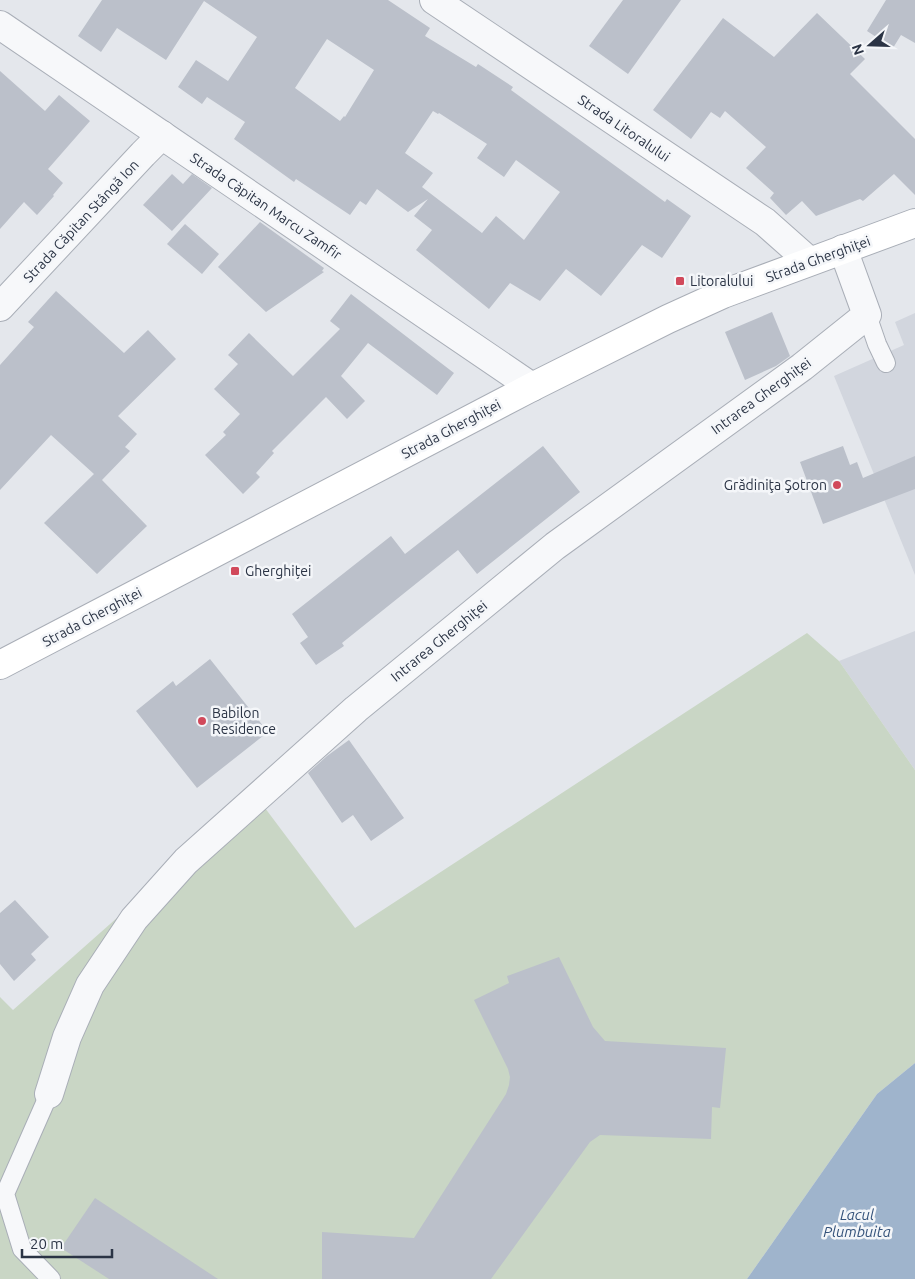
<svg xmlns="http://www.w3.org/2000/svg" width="915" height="1279" viewBox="0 0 915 1279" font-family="Ubuntu,sans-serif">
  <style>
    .built { fill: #d2d6de }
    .green { fill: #c9d6c5 }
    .water { fill: #9fb4cc }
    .building { fill: #bbc0ca; fill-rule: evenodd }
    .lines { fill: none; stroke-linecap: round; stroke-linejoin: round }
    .service-casing { stroke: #a9aeb7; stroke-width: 20 }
    .minor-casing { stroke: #a9aeb7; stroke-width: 30 }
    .tertiary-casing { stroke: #a9aeb7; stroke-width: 30 }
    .secondary-casing { stroke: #a9aeb7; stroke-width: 30 }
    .service { stroke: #f7f8fa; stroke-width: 18 }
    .minor { stroke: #f7f8fa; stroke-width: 28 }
    .tertiary { stroke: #f7f8fa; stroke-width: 28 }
    .secondary { stroke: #fff; stroke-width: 28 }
    .poi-dot { fill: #d1495b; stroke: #f4f6f9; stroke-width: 2 }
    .labels { text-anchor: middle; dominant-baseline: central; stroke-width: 5; stroke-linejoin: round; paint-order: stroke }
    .street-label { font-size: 14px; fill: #2b3445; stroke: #f4f6f9 }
    .poi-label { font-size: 14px; fill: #2b3445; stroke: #f4f6f9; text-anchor: start }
    .water-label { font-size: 15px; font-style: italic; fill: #34527a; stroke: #f4f6f9 }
  </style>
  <rect width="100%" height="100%" fill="#e4e7ec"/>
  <g class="built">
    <polygon points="915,313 915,575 834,376 904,345 895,322"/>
    <polygon points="915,631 915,770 839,661"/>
  </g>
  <polygon class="green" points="807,633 839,661 915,770 915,1063 877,1094 747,1279 0,1279 0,997 13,1010 206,839 262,804 355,928"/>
  <polygon class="water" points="915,1063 915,1279 747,1279 877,1094"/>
  <g class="building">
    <path d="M102,0H388L430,28L425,36L476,67L478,64L513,87L511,90L665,202L667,199L691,216L662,258L642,245L601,296L566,269L540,301L510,283L489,309L416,250L432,230L414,216L428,199L408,212L377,189L366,205L360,201L350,215L296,179L294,182L234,139L245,122L207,97L202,104L178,87L196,60L228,81L257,37L204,1L166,60L117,28L101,52L78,36ZM327,39L374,70L345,117L344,116L340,121L295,88ZM433,111L438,114L439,113L487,144L477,158L504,177L516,160L560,192L524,240L496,216L482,233L422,187L433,173L405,153Z"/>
    <polygon points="623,0 681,0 628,74 589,46"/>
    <polygon points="886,0 915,0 915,43 901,35 893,48 867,31"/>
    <polygon points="817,13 865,59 850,74 915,139 915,195 894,174 863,201 860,199 816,216 802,201 786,215 770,198 774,193 746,168 766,147 725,111 720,118 711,112 691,139 653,110 723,18 774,57"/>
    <polygon points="0,71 45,111 59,95 90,121 48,169 63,183 53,195 54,196 37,215 24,202 0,229"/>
    <polygon points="172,174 183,184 192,174 212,188 172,231 143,205"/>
    <polygon points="260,222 324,268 322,271 324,272 266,312 218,267"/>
    <polygon points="185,224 219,254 202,274 167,244"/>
    <polygon points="56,291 124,353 148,330 176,359 118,416 137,434 125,447 130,451 102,480 147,526 97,574 44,523 94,474 51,435 0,490 0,365 34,327 28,322"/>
    <polygon points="351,294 454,373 437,395 368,343 341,376 365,401 347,419 326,397 272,451 274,453 256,473 260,477 243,494 205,455 226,435 223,432 240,414 214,389 238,364 228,355 249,333 293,376 340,329 330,321"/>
    <polygon points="772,312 790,356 776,366 745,380 725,332"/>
    <polygon points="543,446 580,492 477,574 458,550 342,643 344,646 316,665 300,643 308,637 292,614 391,536 405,554"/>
    <polygon points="843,446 850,465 857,462 863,478 915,456 915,489 823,524 800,462"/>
    <polygon points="210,659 268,732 197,788 136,711 173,681 176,686"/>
    <polygon points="349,740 404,818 371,841 353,815 342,823 308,773 327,756"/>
    <polygon points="15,900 49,937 31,954 36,960 14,981 0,964 0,913"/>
    <polygon points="559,957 593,1027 605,1041 726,1048 720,1108 712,1107 711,1139 600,1135 590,1142 491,1279 322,1279 322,1232 414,1238 506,1094 509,1085 510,1077 508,1069 474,1000 509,983 507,976"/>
    <polygon points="95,1198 218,1279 109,1279 61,1248"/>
  </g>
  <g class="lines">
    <defs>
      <g id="service">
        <polyline points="867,315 877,344 886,363"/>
        <polyline points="49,1094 5,1194 22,1249 51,1279"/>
      </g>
      <g id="minor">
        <polyline points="0,25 532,387"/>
        <polyline points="0,307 143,154 162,135"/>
        <polyline points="49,1094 67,1037 90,985 134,919 186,861 356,709 555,546 802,367 867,315 843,249"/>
      </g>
      <polyline id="tertiary" points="434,0 765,222 809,261"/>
      <polyline id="secondary" points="0,665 532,387 668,319 723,294 915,223"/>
    </defs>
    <use href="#service" class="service-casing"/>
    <use href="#minor" class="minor-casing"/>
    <use href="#tertiary" class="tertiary-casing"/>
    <use href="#secondary" class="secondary-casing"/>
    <use href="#service" class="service"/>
    <use href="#minor" class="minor"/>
    <use href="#tertiary" class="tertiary"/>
    <use href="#secondary" class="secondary"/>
  </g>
  <g class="poi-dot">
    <rect x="675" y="276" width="10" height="10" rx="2.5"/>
    <circle cx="837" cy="485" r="5"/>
    <rect x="230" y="566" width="10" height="10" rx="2.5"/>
    <circle cx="202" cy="721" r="5"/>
  </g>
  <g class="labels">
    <g class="street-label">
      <text transform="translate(624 128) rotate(34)">Strada Litoralului</text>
      <text transform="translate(266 206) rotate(34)">Strada Căpitan Marcu Zamfir</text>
      <text transform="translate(81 221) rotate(-47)">Strada Căpitan Stângă Ion</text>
      <text transform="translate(818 259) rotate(-20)">Strada Gherghiței</text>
      <text transform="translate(761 396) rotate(-36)">Intrarea Gherghiței</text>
      <text transform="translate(451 429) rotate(-28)">Strada Gherghiței</text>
      <text transform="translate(92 617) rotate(-28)">Strada Gherghiței</text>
      <text transform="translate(439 641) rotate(-39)">Intrarea Gherghiței</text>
    </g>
    <g class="poi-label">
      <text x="690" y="281">Litoralului</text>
      <text x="827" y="485" text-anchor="end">Grădiniţa Şotron</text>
      <text x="245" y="571">Gherghiței</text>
      <text x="212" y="713">Babilon<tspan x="212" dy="16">Residence</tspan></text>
    </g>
    <g class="water-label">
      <text x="857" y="1214">Lacul<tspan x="857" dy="17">Plumbuita</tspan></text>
    </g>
  </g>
  <g transform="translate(870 45) rotate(250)" stroke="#f4f6f9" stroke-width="4" paint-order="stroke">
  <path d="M0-4L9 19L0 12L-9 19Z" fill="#2b3445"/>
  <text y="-8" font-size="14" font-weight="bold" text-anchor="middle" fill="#2b3445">N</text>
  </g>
  <path d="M22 1249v8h90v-8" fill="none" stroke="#2b3445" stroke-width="2.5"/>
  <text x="30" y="1249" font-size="15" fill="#2b3445" stroke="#f4f6f9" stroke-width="4" paint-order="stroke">20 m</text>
</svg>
